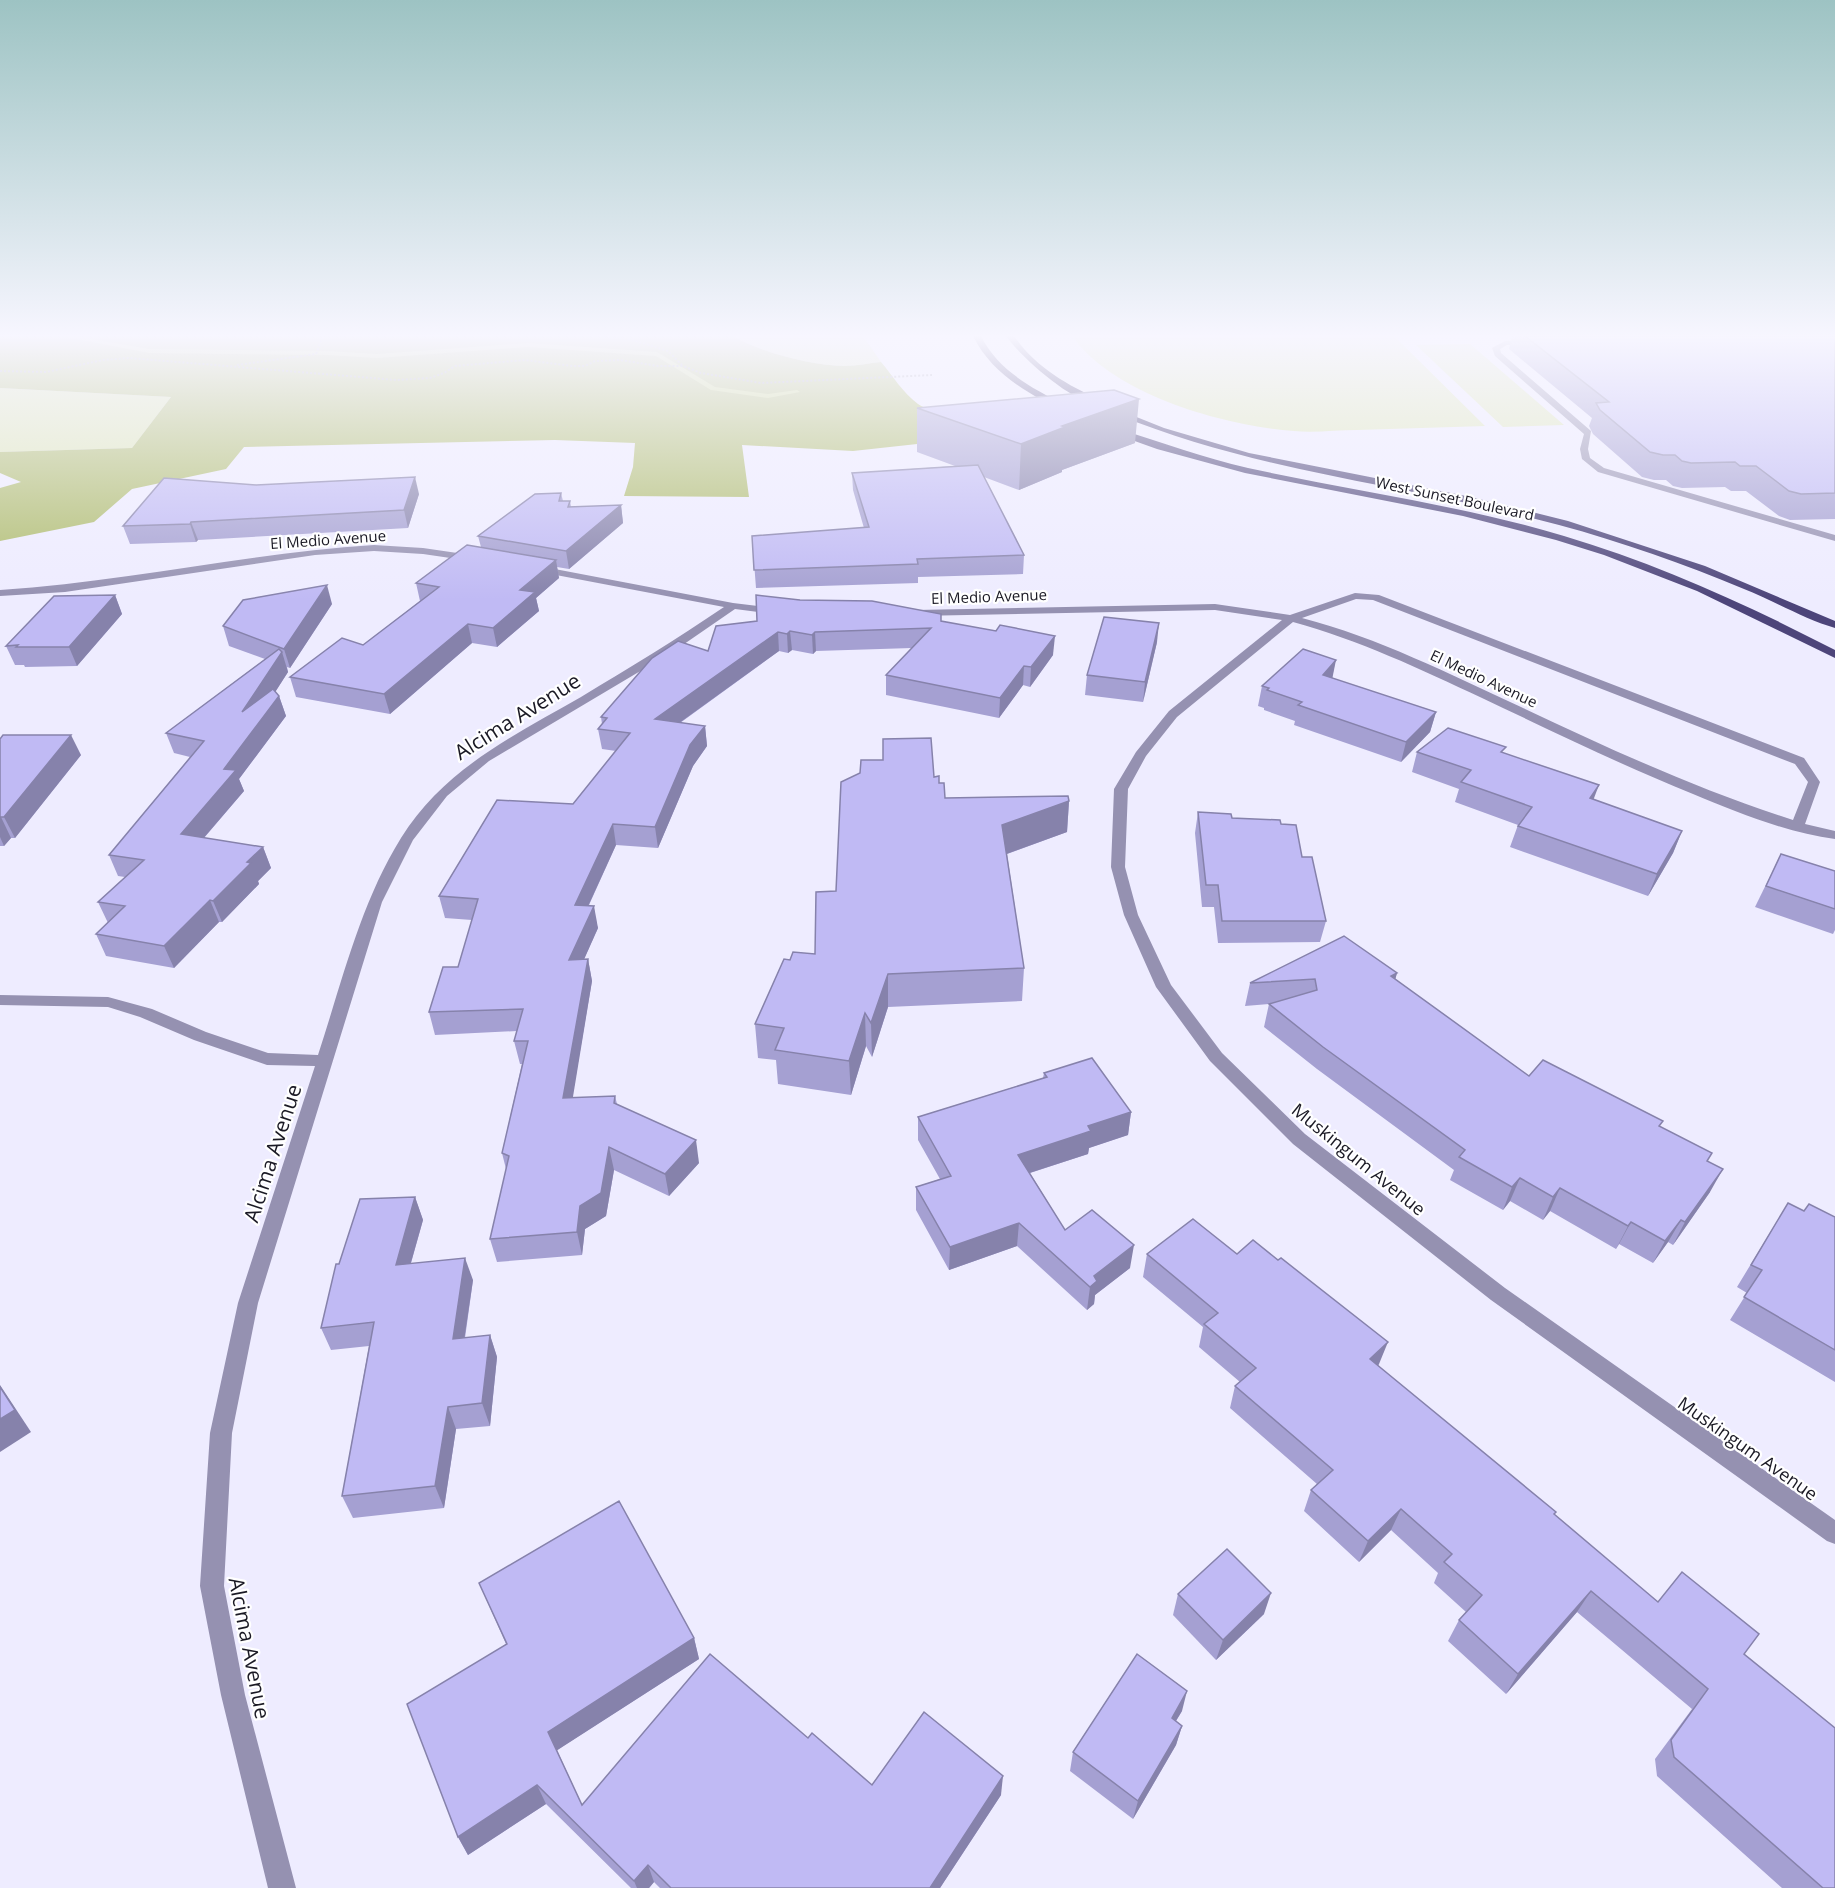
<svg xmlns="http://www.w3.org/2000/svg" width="1835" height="1888" viewBox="0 0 1835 1888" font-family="'Open Sans',sans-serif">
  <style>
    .green { fill: #dde6b6 }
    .forest { fill: #afbc6e }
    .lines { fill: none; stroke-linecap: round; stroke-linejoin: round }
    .stream { fill: #ccda8b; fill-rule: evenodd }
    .path { stroke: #aaa8b9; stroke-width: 2; stroke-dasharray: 2 2; stroke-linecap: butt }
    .minor { fill: #9591b1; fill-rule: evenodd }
    .major { fill: #4d457a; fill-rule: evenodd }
    .wall { fill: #a5a0d2 }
    .shaded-wall { fill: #8682ab }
    .building { fill: #c0baf4; stroke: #8682ab; stroke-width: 1.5 }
    .labels { text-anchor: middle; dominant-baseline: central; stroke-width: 4.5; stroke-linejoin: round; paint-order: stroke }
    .far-street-label { font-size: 15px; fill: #1a1924; stroke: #fff }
    .street-label { font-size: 18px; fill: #1a1924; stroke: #fff }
    .near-street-label { font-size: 21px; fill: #1a1924; stroke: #fff }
  </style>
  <rect width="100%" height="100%" fill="#eeecff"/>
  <g class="green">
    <path d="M733,336H863L881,362C869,363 857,366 844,366C810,365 762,353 733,336Z"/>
    <path d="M1394,336L1485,426C1443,427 1400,429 1357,430C1337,430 1314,433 1294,431C1225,426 1114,395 1073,337Z"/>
    <polygon points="1470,344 1564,425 1503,427 1416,345"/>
    <polygon points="0,388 171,397 132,448 0,452"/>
  </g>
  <path class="forest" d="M0,336H733C762,353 810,365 844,366C857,366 869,363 881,362C893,376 903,393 918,404C938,419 1041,424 1072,427L853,451L742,445L749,497L624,496L633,467L635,443L555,440L244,447L226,469L132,489L94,522L0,541V488L21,482L0,473V452L132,448L171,397L0,388Z"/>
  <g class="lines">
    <polygon class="stream" points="61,336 74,336 149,349 328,351 377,354 528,343 657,352 715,387 768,394 797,390 800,392 768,398 711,390 656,356 528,347 377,358 328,355 149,353"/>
    <g class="path">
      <polyline points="323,336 345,336"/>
      <polyline points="592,336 630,339 668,351 682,365"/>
      <polyline points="237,365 316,354 323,336"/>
      <polyline points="0,371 46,372 103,360 129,358 396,380 430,378 444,373 455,366 525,360 573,366 585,366 595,361 620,360 658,366 683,366 701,373 761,383 932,375"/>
    </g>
    <g class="minor">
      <polygon points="1532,340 1529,344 1507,345 1500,349 1501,353 1591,431 1588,449 1590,458 1604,468 1835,535 1835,541 1598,472 1582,459 1580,449 1584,434 1495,356 1492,348 1505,341"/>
      <path d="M374,545L423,548L471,555L476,558L471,561L423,554L374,551L315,555L65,592L0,596V590C126,582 249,553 374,545Z"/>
      <path d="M539,566L733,603L775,608L780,611L775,614L735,609L674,651L489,761L447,796L413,840L382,902L258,1303L232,1433L224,1586L245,1695L296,1888H268L221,1695L200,1586L210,1433L238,1303L315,1066L267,1065L194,1040L140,1017L108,1007L0,1005V995L108,997L152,1009L206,1032L268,1053L318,1055C342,982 360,904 401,838C444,769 513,736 581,697C629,668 677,639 724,607L535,571V567Z"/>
      <path d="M1355,593L1379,595L1804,758L1820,782L1805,824L1835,831V839C1788,833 1736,812 1693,794C1621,765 1552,731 1482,698C1420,669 1359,640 1293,622L1177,717L1146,756L1128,789L1125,867L1138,915L1171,985L1222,1053L1305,1134L1505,1288L1835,1520V1544L1827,1541L1491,1300L1293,1144L1210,1061L1156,987L1124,915L1111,867L1114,789L1136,752L1169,711L1282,620L1215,610L916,616L911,613L916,610L1215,604L1290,615ZM1356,599L1373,600L1795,764L1808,782L1793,820C1699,790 1610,749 1521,707C1449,674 1379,638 1302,618Z"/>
    </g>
    <g class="major">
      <path d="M973,336H981C998,370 1031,388 1064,404V408C1056,408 1049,403 1042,400C1013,384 988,366 973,336Z"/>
      <path d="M1006,336H1014C1035,367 1067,385 1100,400V404C1074,405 1021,357 1006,336Z"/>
      <path d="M1119,410L1164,428L1249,453L1471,497L1568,521L1705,566L1835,621V628C1806,620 1772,600 1744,589C1684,564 1622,542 1559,525C1410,484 1261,474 1116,414V410Z"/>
      <path d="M1118,429C1162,442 1204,458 1248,468C1353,491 1461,505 1564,536C1658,564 1748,605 1835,650V658L1697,591L1604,555L1556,540L1463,516L1245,473L1157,449L1115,434L1114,432Z"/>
    </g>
  </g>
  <g class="wall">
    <polygon points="1512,336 1835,336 1835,519 1790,520 1779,516 1746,491 1731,491 1725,487 1682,488 1673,486 1666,480 1654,480 1642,477 1593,434 1589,426 1592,418 1509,349"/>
    <polygon points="917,408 1135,443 1062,470 1062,472 1019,490 984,477 1024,555 1023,574 918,577 918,583 756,588 752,536 864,528 853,490 852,473 955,466 917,452"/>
    <polygon points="256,485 419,494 408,528 198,540 196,542 130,544 123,526"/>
    <polygon points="561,493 563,501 570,501 571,507 621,505 623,523 569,569 557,567 559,578 536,598 539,611 497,647 472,643 390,714 296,697 290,677 363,645 420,601 416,583 481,547 478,536"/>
    <polygon points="115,595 122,614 77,666 25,667 24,665 15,665 6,646"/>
    <polygon points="800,600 941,614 941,621 1053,655 1030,687 1023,685 999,718 886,695 886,675 912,648 816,651 813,654 792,650 788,653 779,651 680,723 705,726 707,746 693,766 658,848 616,845 589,905 598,928 584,959 588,959 592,981 572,1098 615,1096 617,1104 699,1163 669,1196 614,1170 606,1216 585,1229 582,1255 497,1262 490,1239 506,1169 502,1153 522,1064 520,1064 514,1041 517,1031 435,1035 429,1012 458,967 472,920 445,918 439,896 573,804 616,751 602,749 598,729 602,724 601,717 757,621"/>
    <polygon points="332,604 290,668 287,667 288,672 275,692 279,696 286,716 239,779 244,791 204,838 263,847 271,868 258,881 259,884 222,922 219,922 174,968 106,956 96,934 108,923 98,902 125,877 118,876 109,855 190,757 174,753 166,733 265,659 229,646 223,626"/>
    <polygon points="1157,642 1143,702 1085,695 1087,675"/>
    <polygon points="1332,678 1436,712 1430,732 1401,762 1294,725 1295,721 1264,710 1264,708 1258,706 1262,686"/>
    <polygon points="0,739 81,755 15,838 11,838 4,846 0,846"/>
    <polygon points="1417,752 1504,753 1594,800 1682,831 1673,853 1648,896 1510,847 1518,825 1455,802 1459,789 1412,772"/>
    <polygon points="934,777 945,798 1069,801 1067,832 1007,854 1024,968 1022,1001 888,1007 872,1057 866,1046 851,1095 778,1084 776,1060 758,1058 755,1024 790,960 815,954 836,891"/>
    <polygon points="1198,812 1232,818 1281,824 1302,857 1326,921 1320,942 1218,943 1214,907 1202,907 1195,833"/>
    <polygon points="1781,854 1835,871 1835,930 1833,934 1755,907"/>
    <polygon points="1397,973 1395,979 1529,1076 1660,1126 1708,1162 1710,1192 1673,1245 1668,1242 1653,1263 1619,1244 1616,1249 1550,1211 1543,1220 1510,1201 1503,1210 1450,1180 1454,1170 1317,1069 1264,1027 1269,1004 1245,1006 1250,983"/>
    <polygon points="1044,1073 1131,1112 1128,1135 1089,1148 1088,1154 1030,1173 1065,1230 1130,1268 1095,1295 1094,1304 1087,1310 1017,1246 949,1270 916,1210 916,1187 940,1179 918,1140 918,1117 1043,1078"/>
    <polygon points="415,1197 423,1220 411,1263 473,1280 465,1338 490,1335 497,1357 490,1426 456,1429 444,1508 353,1518 342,1496 369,1346 331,1350 321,1328 339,1264"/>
    <polygon points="1788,1203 1804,1211 1835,1217 1835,1382 1730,1320 1747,1293 1737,1287"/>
    <polygon points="1147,1254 1237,1254 1379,1364 1378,1366 1556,1512 1554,1515 1658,1602 1744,1654 1835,1888 1782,1888 1657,1776 1655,1759 1692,1709 1577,1612 1506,1694 1448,1641 1459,1620 1466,1612 1434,1583 1438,1573 1391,1530 1359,1562 1304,1511 1311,1490 1317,1484 1230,1408 1235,1386 1240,1382 1199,1347 1203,1327 1143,1277"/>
    <polygon points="479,1583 694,1638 699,1659 557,1750 582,1805 808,1738 872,1785 1001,1795 940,1888 660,1888 654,1882 649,1888 631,1888 546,1804 468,1855 458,1837 506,1644"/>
    <polygon points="1178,1594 1264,1614 1216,1660 1173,1615"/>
    <polygon points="1182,1711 1176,1721 1182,1726 1176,1745 1133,1819 1070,1771 1073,1752"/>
  </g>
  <g class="shaded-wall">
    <polygon points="1139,399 1135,443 1062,470 1062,472 1019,490 1021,444 1062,426"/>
    <polygon points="415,477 419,494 408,528 404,510"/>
    <polygon points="621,505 623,523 569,569 566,551"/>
    <polygon points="191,522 198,540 196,542 190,524"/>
    <polygon points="556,560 559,578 536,598 539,611 497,647 493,628 520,590"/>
    <polygon points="327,585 332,604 290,668 284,649"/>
    <polygon points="115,595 122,614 77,666 69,647"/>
    <polygon points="1159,623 1157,642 1143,702 1145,682"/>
    <polygon points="468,624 472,643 390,714 384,694"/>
    <polygon points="790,631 792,650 788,653 787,634"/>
    <polygon points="778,632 779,651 657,739 655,719"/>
    <polygon points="815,632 816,651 813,654 812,635"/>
    <polygon points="1055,636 1053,655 1030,687 1031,667"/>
    <polygon points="282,652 288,672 249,733 242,712"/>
    <polygon points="1336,660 1332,680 1323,675"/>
    <polygon points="1024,666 1023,685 999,718 1000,698"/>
    <polygon points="279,696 286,716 239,779 244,791 189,855 181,834 224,769"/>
    <polygon points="1436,712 1430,732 1401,762 1406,742"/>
    <polygon points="705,726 707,746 693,766 658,848 655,827 690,745"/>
    <polygon points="71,735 81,755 15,838 4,817"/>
    <polygon points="1599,785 1591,806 1590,798"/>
    <polygon points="1069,801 1067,832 1001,856 1002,825"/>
    <polygon points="0,817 1,817 11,838 4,846 0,837"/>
    <polygon points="613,824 616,845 579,926 575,905"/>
    <polygon points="1682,831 1673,853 1648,896 1657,874"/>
    <polygon points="263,847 271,868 258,881 259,884 222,922 213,901 247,862"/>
    <polygon points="210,900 219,922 174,968 164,946"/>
    <polygon points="594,906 598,928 574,982 569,960"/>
    <polygon points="588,959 592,981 569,1121 563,1098"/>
    <polygon points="1397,973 1391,995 1391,976"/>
    <polygon points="888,974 888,1007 872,1057 871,1023"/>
    <polygon points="865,1013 866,1046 851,1095 849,1061"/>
    <polygon points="1131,1112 1128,1135 1089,1148 1088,1154 1017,1177 1018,1155 1088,1126"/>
    <polygon points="696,1140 699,1163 669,1196 665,1174"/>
    <polygon points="609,1147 614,1170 606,1216 585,1229 582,1255 577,1232 580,1206"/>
    <polygon points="1723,1169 1710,1192 1673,1245 1685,1222"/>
    <polygon points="1520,1178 1510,1201 1503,1210 1512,1187"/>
    <polygon points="1560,1188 1550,1211 1543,1220 1553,1197"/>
    <polygon points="415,1197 423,1220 404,1287 396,1265"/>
    <polygon points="1681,1220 1668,1242 1653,1263 1665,1241"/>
    <polygon points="1631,1222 1619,1244 1616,1249 1628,1226"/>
    <polygon points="1019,1223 1017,1246 949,1270 950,1247"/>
    <polygon points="1134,1245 1130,1268 1095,1295 1094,1304 1087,1310 1090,1287 1094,1276"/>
    <polygon points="465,1258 473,1280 461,1361 453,1339"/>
    <polygon points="490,1335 497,1357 490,1426 482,1403"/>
    <polygon points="1388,1342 1379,1364 1362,1381 1370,1359"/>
    <polygon points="0,1385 31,1432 0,1452"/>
    <polygon points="448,1407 456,1429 444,1508 435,1486"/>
    <polygon points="1401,1509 1391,1530 1359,1562 1368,1541"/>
    <polygon points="1591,1591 1577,1612 1506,1694 1518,1674"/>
    <polygon points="1271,1593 1264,1614 1216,1660 1223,1640"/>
    <polygon points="694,1638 699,1659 556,1751 548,1732"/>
    <polygon points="1187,1691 1182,1711 1166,1737 1172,1718"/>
    <polygon points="1182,1726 1176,1745 1133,1819 1138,1801"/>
    <polygon points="1003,1776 1001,1795 940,1888 930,1888"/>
    <polygon points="537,1785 546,1804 468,1855 458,1837"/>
    <polygon points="648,1865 654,1882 649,1888 637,1888 634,1881"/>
  </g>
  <g class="building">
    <polygon points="1525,336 1835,336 1835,493 1801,494 1789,491 1756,466 1740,466 1735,462 1691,463 1682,461 1675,455 1663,455 1650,452 1600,410 1596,403 1609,402"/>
    <polygon points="1114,390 1139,399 1062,426 1065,427 1021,444 917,408"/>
    <polygon points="978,465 1024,555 917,559 918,564 754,570 752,536 869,527 852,473"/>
    <polygon points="415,477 404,510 191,522 190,524 123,526 164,478 256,485"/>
    <polygon points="561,493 559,501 570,501 568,507 621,505 566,551 478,536 535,494"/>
    <polygon points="467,545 556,560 520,590 535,592 493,628 468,624 384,694 290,677 342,638 363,645 439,587 416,583"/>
    <polygon points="327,585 284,649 223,626 243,600"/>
    <polygon points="115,595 69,647 16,647 18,645 6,646 54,596"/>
    <polygon points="756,595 800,600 872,601 941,614 941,621 996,631 1000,625 1055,636 1031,667 1024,666 1000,698 886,675 931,628 815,632 812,635 790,631 787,634 778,632 655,719 705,726 690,745 655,827 613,824 575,905 594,906 569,960 588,959 563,1098 615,1096 614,1103 696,1140 665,1174 609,1147 601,1193 580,1206 577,1232 490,1239 509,1156 502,1153 528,1041 514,1041 523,1009 429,1012 443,967 458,967 478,899 439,896 497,800 573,804 630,733 598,729 607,718 601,717 652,658 678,641 708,651 716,626 757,621"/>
    <polygon points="1104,617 1159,623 1145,682 1087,675"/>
    <polygon points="279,649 282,652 242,712 273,689 279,696 224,769 236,770 181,834 263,847 247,862 251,863 213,901 210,900 164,946 96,934 125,906 98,902 144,860 109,855 204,741 166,733"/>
    <polygon points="1303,649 1336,660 1323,675 1436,712 1406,742 1298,705 1302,702 1267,690 1269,688 1262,686"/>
    <polygon points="1448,728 1506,747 1501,752 1599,785 1590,798 1682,831 1657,874 1518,826 1532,807 1461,782 1471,770 1417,752"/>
    <polygon points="3,735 71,735 4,817 0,817 0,739"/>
    <polygon points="931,738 934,777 939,776 939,783 944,783 945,798 1068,796 1069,801 1002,825 1024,968 888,974 871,1023 865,1013 849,1061 775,1050 784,1028 755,1024 784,959 790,960 793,952 815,954 816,892 836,891 841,782 860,773 861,760 883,760 883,739"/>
    <polygon points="1198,812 1231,814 1232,818 1280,820 1281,824 1296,825 1302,857 1312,857 1326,921 1222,921 1218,885 1206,885"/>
    <polygon points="1781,854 1835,871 1835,909 1766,886"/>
    <polygon points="1344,936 1397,973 1391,976 1529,1076 1543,1060 1663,1121 1659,1126 1712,1153 1707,1161 1723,1169 1685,1222 1681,1220 1665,1241 1631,1222 1628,1226 1560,1188 1553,1197 1520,1178 1512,1187 1459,1157 1465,1150 1323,1047 1269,1004 1317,990 1315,979 1250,983"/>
    <polygon points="1092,1058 1131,1112 1088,1126 1091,1131 1018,1155 1065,1230 1092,1210 1134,1245 1094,1276 1097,1281 1090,1287 1019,1223 950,1247 916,1187 951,1176 918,1117 1047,1077 1044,1073"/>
    <polygon points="415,1197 396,1265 465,1258 453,1339 490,1335 482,1403 448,1407 435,1486 342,1496 374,1322 321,1328 336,1264 339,1264 360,1199"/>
    <polygon points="1788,1203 1804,1211 1809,1204 1835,1217 1835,1350 1744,1297 1762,1270 1751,1265"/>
    <polygon points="1193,1219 1237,1254 1253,1240 1278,1260 1281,1258 1388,1342 1370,1359 1556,1512 1554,1514 1658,1602 1682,1572 1759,1634 1744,1654 1835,1728 1835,1888 1823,1888 1674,1757 1671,1740 1708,1689 1591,1591 1518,1674 1459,1620 1482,1595 1444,1562 1452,1554 1401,1509 1368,1541 1311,1490 1333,1470 1235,1386 1256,1368 1204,1324 1218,1313 1147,1254"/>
    <polygon points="0,1387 15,1410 0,1419"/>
    <polygon points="619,1501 694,1638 548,1732 582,1805 710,1654 808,1738 812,1733 872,1785 924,1712 1003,1776 930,1888 671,1888 648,1865 634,1881 537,1785 458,1837 407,1704 507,1644 479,1583"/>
    <polygon points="1227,1549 1271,1593 1223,1640 1178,1594"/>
    <polygon points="1137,1654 1187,1691 1172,1718 1182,1726 1138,1801 1073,1752"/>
  </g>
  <linearGradient id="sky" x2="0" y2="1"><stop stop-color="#9dc3c3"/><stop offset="0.56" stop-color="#f7f6ff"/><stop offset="1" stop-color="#f7f6ff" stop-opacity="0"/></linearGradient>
  <rect width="1835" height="600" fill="url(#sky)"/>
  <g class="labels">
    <g class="far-street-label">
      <text transform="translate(1455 498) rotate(12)">West Sunset Boulevard</text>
      <text transform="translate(328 539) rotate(-4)">El Medio Avenue</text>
      <text transform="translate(989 596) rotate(-2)">El Medio Avenue</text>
      <text transform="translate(1484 678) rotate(25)">El Medio Avenue</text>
    </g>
    <g class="street-label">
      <text transform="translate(1359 1159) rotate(39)">Muskingum Avenue</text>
      <text transform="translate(1748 1448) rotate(35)">Muskingum Avenue</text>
    </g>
    <g class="near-street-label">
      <text transform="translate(517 716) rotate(-32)">Alcima Avenue</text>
      <text transform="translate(272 1153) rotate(-72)">Alcima Avenue</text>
      <text transform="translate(250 1648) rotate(79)">Alcima Avenue</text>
    </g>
  </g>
</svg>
